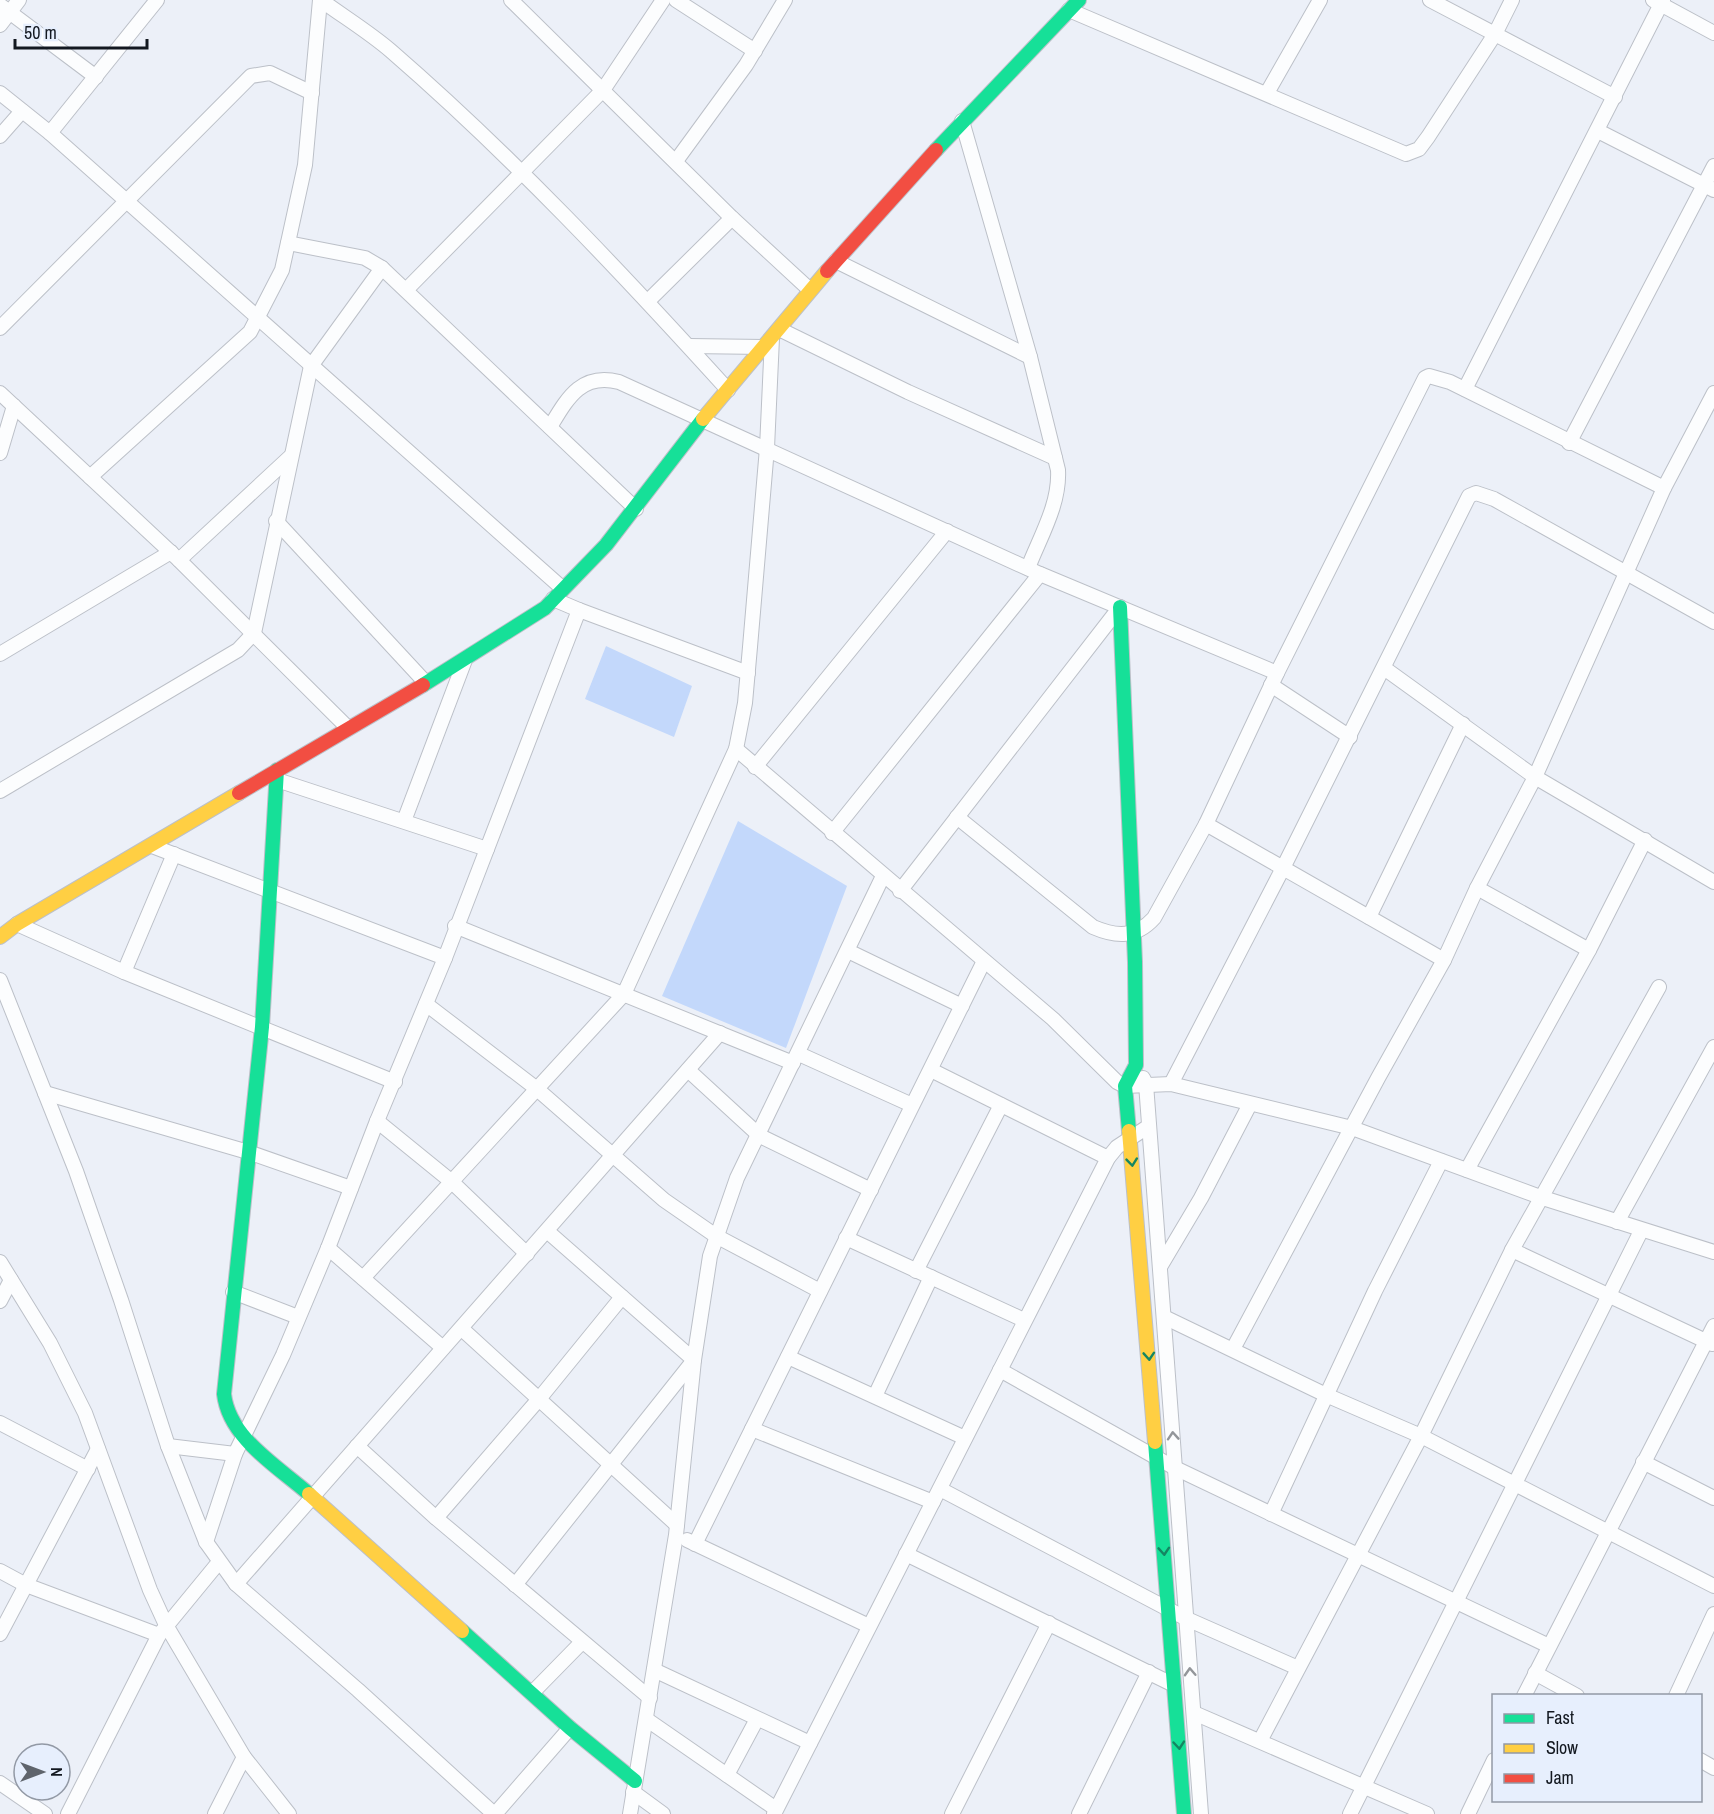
<svg xmlns="http://www.w3.org/2000/svg" width="1714" height="1814" viewBox="0 0 1714 1814" font-family="'Archivo Narrow',sans-serif">
  <style>
    .green { fill: #c3d8fb }
    .lines { fill: none; stroke-linecap: round; stroke-linejoin: round }
    .street-casing { stroke: #bcc0c8; stroke-width: 16 }
    .fast-casing { stroke: #bcc0c8; stroke-width: 16 }
    .slow-casing { stroke: #bcc0c8; stroke-width: 16 }
    .jam-casing { stroke: #bcc0c8; stroke-width: 16 }
    .street { stroke: #fcfdfe; stroke-width: 14 }
    .fast { stroke: #16e098; stroke-width: 14 }
    .slow { stroke: #ffcf43; stroke-width: 14 }
    .jam { stroke: #f24e42; stroke-width: 14 }
    .oneway { stroke: #158662 }
    .oneway2 { stroke: #93969a }
  </style>
  <rect width="100%" height="100%" fill="#ecf0f8"/>
  <g class="green">
    <polygon points="606,646 692,686 674,737 585,699"/>
    <polygon points="738,821 847,886 786,1048 662,996"/>
  </g>
  <g class="lines">
    <defs>
      <g id="street">
        <path d="M321,0C344,17 369,32 391,51C511,155 621,272 728,390"/>
        <polyline points="511,0 732,218 810,290"/>
        <polyline points="676,0 755,51"/>
        <polyline points="1430,0 1615,97"/>
        <polyline points="1653,0 1714,33"/>
        <polyline points="0,5 96,77"/>
        <polyline points="1069,10 1406,154 1419,149 1428,137 1495,34 1512,0"/>
        <polyline points="0,25 19,0"/>
        <polyline points="0,93 50,133 562,588"/>
        <polyline points="1267,93 1320,0"/>
        <path d="M962,121L1030,357L1058,470C1060,504 1040,537 1028,568"/>
        <polyline points="1598,131 1714,190"/>
        <polyline points="50,133 157,0"/>
        <polyline points="0,136 22,111"/>
        <polyline points="676,161 746,65 785,0"/>
        <polyline points="288,243 365,258 382,268 636,509"/>
        <polyline points="836,261 1030,357"/>
        <polyline points="407,289 603,90 663,0"/>
        <polyline points="648,301 732,218"/>
        <polyline points="0,328 251,76 270,73 312,93"/>
        <polyline points="779,329 908,392 1055,458"/>
        <polyline points="689,346 764,347"/>
        <polyline points="1465,389 1663,0"/>
        <polyline points="0,393 179,560 348,728"/>
        <path d="M550,427C567,399 581,372 619,382L1040,574L1277,673"/>
        <polyline points="1569,443 1714,166"/>
        <polyline points="0,453 14,406"/>
        <polyline points="90,477 250,332 282,270 305,165 320,0"/>
        <polyline points="276,521 426,683"/>
        <polyline points="179,560 290,457"/>
        <polyline points="579,610 748,673"/>
        <polyline points="0,654 171,552"/>
        <polyline points="1384,668 1535,777 1714,882"/>
        <polyline points="1271,685 1350,737"/>
        <polyline points="736,749 1053,1019 1117,1082 1125,1086 1171,1084 1352,1128 1543,1198 1714,1252"/>
        <polyline points="755,767 947,531"/>
        <polyline points="277,780 487,849"/>
        <polyline points="0,791 238,650 254,633 311,366 382,268"/>
        <path d="M957,817L1093,927C1116,937 1136,938 1154,918L1206,824L1277,673L1425,378L1429,376L1450,382L1664,488"/>
        <polyline points="404,821 465,660"/>
        <polyline points="1206,824 1444,960"/>
        <polyline points="832,833 1040,574"/>
        <polyline points="152,846 445,958"/>
        <polyline points="1477,888 1589,950"/>
        <polyline points="900,891 1120,607"/>
        <polyline points="1369,917 1463,724"/>
        <polyline points="17,924 124,972 395,1082"/>
        <polyline points="455,926 793,1063"/>
        <polyline points="848,951 962,1006"/>
        <polyline points="124,972 174,854"/>
        <polyline points="0,980 76,1171 121,1300 168,1446 206,1542 236,1584 358,1690 494,1814"/>
        <polyline points="426,1004 537,1089 664,1200 716,1236 820,1291"/>
        <polyline points="799,1054 912,1105"/>
        <polyline points="688,1070 760,1136 871,1190"/>
        <polyline points="931,1070 1108,1158"/>
        <polyline points="1143,1078 1146,1084 1201,1814"/>
        <polyline points="1171,1084 1283,868 1469,496 1476,493 1494,499 1714,622"/>
        <polyline points="45,1093 248,1152 351,1188"/>
        <polyline points="377,1121 452,1182 527,1254"/>
        <polyline points="1467,1170 1589,950 1645,840"/>
        <polyline points="1617,1222 1714,1047"/>
        <polyline points="846,1238 1024,1320"/>
        <polyline points="328,1248 443,1348"/>
        <polyline points="1512,1250 1712,1344"/>
        <polyline points="0,1262 50,1343 85,1413 150,1590 166,1625 244,1757 289,1814"/>
        <polyline points="1160,1267 1201,1198 1250,1104"/>
        <polyline points="916,1271 1001,1105"/>
        <polyline points="363,1278 624,994 736,749 745,703 750,647 767,448 772,338"/>
        <polyline points="233,1292 298,1317"/>
        <polyline points="0,1301 11,1280"/>
        <polyline points="1164,1317 1326,1395 1421,1436 1714,1586"/>
        <polyline points="462,1329 677,1525"/>
        <polyline points="1233,1349 1378,1078 1444,960 1477,888 1535,777 1664,488 1714,393"/>
        <polyline points="788,1357 965,1438"/>
        <polyline points="1000,1370 1175,1468 1549,1646"/>
        <polyline points="875,1396 931,1277"/>
        <polyline points="0,1423 88,1469"/>
        <polyline points="752,1429 933,1502"/>
        <polyline points="168,1446 235,1454"/>
        <polyline points="357,1446 436,1518 650,1698"/>
        <polyline points="1643,1462 1714,1498"/>
        <polyline points="940,1489 1187,1619 1298,1668"/>
        <polyline points="1271,1514 1375,1291 1441,1161"/>
        <polyline points="436,1518 539,1399 622,1297"/>
        <polyline points="687,1540 869,1626"/>
        <polyline points="206,1542 235,1454 283,1355 328,1248 377,1121 445,958 579,610 553,599"/>
        <polyline points="695,1544 984,961"/>
        <polyline points="906,1554 1174,1685"/>
        <polyline points="0,1571 26,1585 159,1635"/>
        <polyline points="236,1584 720,1033"/>
        <polyline points="515,1585 694,1360 547,1231"/>
        <polyline points="0,1634 98,1449"/>
        <polyline points="654,1670 810,1743"/>
        <polyline points="1535,1673 1577,1696"/>
        <polyline points="532,1693 582,1642"/>
        <polyline points="1524,1696 1714,1326"/>
        <polyline points="1676,1696 1714,1614"/>
        <polyline points="1194,1713 1427,1814"/>
        <polyline points="646,1719 776,1809"/>
        <polyline points="1260,1741 1421,1436 1512,1250 1659,987"/>
        <polyline points="1700,1760 1714,1768"/>
        <polyline points="727,1775 757,1719"/>
        <polyline points="0,1783 45,1814"/>
        <polyline points="633,1792 663,1814"/>
        <polyline points="68,1814 159,1635 219,1562"/>
        <polyline points="215,1814 244,1757"/>
        <polyline points="495,1814 570,1728"/>
        <polyline points="630,1814 676,1535 694,1360 710,1256 737,1178 883,876"/>
        <polyline points="774,1814 1108,1158 1117,1147 1149,1126"/>
        <polyline points="952,1814 1049,1623"/>
        <polyline points="1079,1814 1149,1672"/>
        <polyline points="1350,1814 1641,1231"/>
        <polyline points="1468,1814 1494,1760"/>
      </g>
      <g id="fast">
        <polyline points="936,150 1079,0"/>
        <polyline points="1120,607 1135,962 1136,1065 1125,1086 1129,1131"/>
        <polyline points="423,685 545,608 606,545 703,419"/>
        <path d="M277,770L262,1027L224,1394C229,1438 277,1466 309,1494"/>
        <polyline points="1155,1442 1184,1814"/>
        <polyline points="462,1631 570,1728 635,1781"/>
      </g>
      <g id="slow">
        <polyline points="703,419 827,271"/>
        <polyline points="0,937 17,924 239,793"/>
        <polyline points="1129,1131 1155,1442"/>
        <polyline points="309,1494 462,1631"/>
      </g>
      <g id="jam">
        <polyline points="827,271 936,150"/>
        <polyline points="239,793 423,685"/>
      </g>
    </defs>
    <use href="#street" class="street-casing"/>
    <use href="#fast" class="fast-casing"/>
    <use href="#slow" class="slow-casing"/>
    <use href="#jam" class="jam-casing"/>
    <use href="#street" class="street"/>
    <use href="#fast" class="fast"/>
    <use href="#slow" class="slow"/>
    <use href="#jam" class="jam"/>
  </g>
  <defs><path id="oneway-chevron" d="M-2-3.5L2.5 0L-2 3.5" fill="none" stroke-width="1.6" stroke-linecap="round" stroke-linejoin="round" transform="scale(1.5)"/></defs>
  <g class="oneway">
    <use href="#oneway-chevron" transform="translate(1132 1162) rotate(84)"/>
    <use href="#oneway-chevron" transform="translate(1149 1356) rotate(86)"/>
    <use href="#oneway-chevron" transform="translate(1164 1551) rotate(86)"/>
    <use href="#oneway-chevron" transform="translate(1179 1745) rotate(85)"/>
  </g>
  <g class="oneway2">
    <use href="#oneway-chevron" transform="translate(1173 1436) rotate(-94)"/>
    <use href="#oneway-chevron" transform="translate(1190 1672) rotate(-93)"/>
  </g>
  <rect x="1492" y="1694" width="210" height="108" fill="#e7effd" stroke="#9299a5" stroke-width="1.5"/>
  <rect x="1504" y="1714" width="30" height="9" fill="#16e098" stroke="#9299a5" stroke-width="1.5"/>
  <text x="1546" y="1724" font-size="18" fill="#131820">Fast</text>
  <rect x="1504" y="1744" width="30" height="9" fill="#ffcf43" stroke="#9299a5" stroke-width="1.5"/>
  <text x="1546" y="1754" font-size="18" fill="#131820">Slow</text>
  <rect x="1504" y="1774" width="30" height="9" fill="#f24e42" stroke="#9299a5" stroke-width="1.5"/>
  <text x="1546" y="1784" font-size="18" fill="#131820">Jam</text>
  <g transform="translate(42 1772) rotate(90)"><circle r="28" fill="#e7effd" stroke="#9299a5" stroke-width="1.5"/>
  <path d="M0-4.5L10 22L0 15L-10 22Z" fill="#5f646c"/>
  <text y="-9" font-size="16" font-weight="bold" text-anchor="middle" fill="#131820">N</text>
  </g>
  <path d="M15 39v9h132v-9" fill="none" stroke="#131820" stroke-width="3"/>
  <text x="24" y="39" font-size="18" fill="#131820" stroke="#e7effd" stroke-width="4.5" paint-order="stroke">50 m</text>
</svg>
